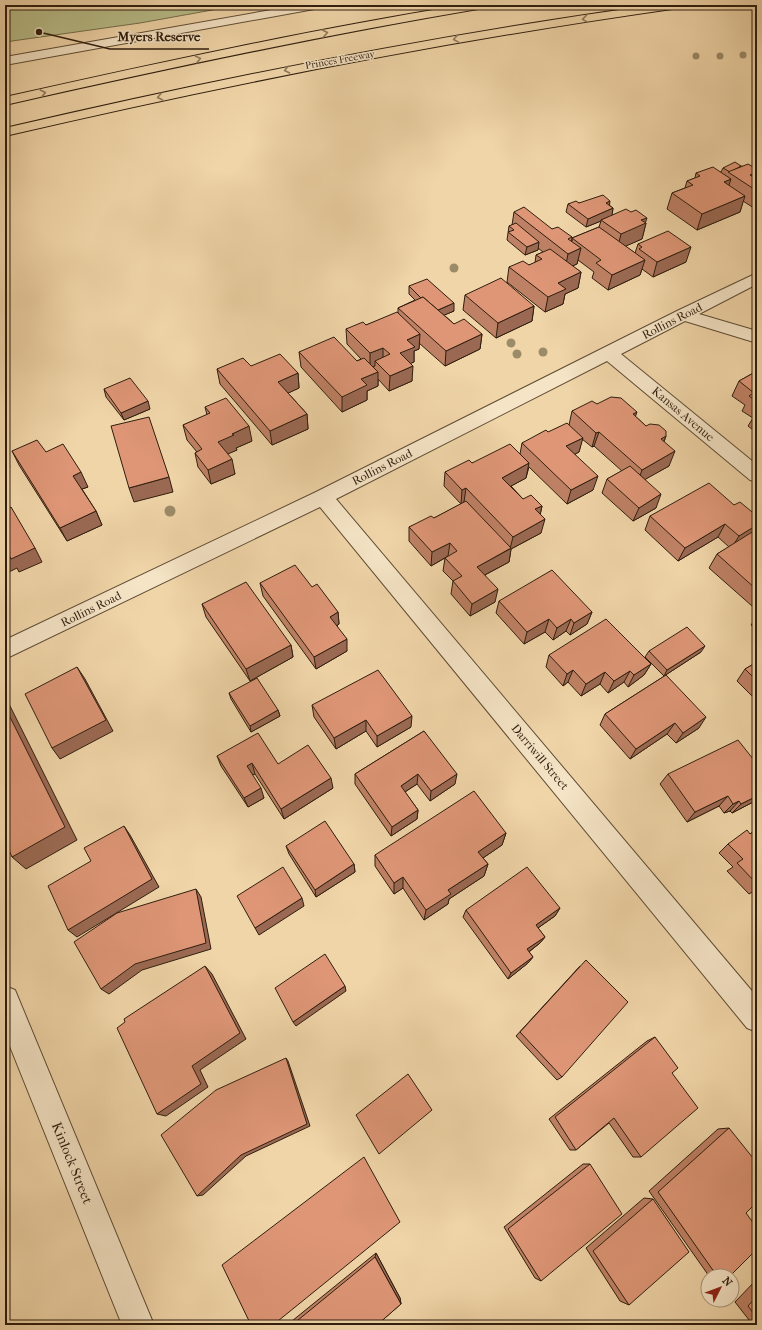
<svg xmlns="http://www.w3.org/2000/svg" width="762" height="1330" viewBox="0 0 762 1330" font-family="'IM FELL French Canon',serif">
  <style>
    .green { fill: #b8bd89; stroke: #746e4c }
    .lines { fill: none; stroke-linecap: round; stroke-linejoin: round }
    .street-casing { stroke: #5f4c34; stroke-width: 2 }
    .highway-casing { stroke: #2f1e0e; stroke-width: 2 }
    .street { fill: #f5e4c6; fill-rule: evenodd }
    .highway { fill: #f0d5a8; fill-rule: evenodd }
    .tree { fill: #9c8b68 }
    .wall { fill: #bf8165; stroke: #2f1e0e }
    .shaded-wall { fill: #9b6953; stroke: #2f1e0e }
    .building { fill: #de9676; stroke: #2f1e0e }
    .oneway { stroke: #907a5b }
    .labels { text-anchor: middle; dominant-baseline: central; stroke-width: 3; stroke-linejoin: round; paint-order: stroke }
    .far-street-label { font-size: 10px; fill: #2f1e0e; stroke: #f5e4c6 }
    .street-label { font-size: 12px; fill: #2f1e0e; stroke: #f5e4c6 }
    .near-street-label { font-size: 14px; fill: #2f1e0e; stroke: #f5e4c6 }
    .leader { fill: none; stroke: #2f1e0e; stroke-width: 1.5 }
    .callout-dot { fill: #2f1e0e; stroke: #f5e4c6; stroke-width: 1.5 }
    .callout-label { font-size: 13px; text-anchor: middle; font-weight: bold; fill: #2f1e0e; stroke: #f5e4c6; stroke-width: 3; stroke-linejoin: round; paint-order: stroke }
  </style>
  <rect width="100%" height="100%" fill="#f0d5a8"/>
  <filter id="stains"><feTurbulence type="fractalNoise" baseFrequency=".005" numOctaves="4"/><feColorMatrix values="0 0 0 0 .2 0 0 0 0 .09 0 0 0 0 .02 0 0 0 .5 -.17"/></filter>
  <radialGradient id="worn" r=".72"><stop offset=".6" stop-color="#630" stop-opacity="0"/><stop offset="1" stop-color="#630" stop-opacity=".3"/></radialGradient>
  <polygon class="green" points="5,5 240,5 140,23 5,42"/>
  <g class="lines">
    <defs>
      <g id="street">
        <polygon points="300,5 326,5 324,7 320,8 5,65 5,57"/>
        <polygon points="757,273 757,284 699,314 757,331 757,343 685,321 621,354 757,465 757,482 750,480 607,361 336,499 757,997 757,1032 747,1028 320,507 5,659 5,640 316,492 677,311"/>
        <polygon points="5,986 15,990 154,1325 122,1325 5,1034"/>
      </g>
      <g id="highway">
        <path d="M463,5H490L488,7L484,8C323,35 164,69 5,105V97C157,63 309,30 463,5Z"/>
        <path d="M654,5H685L683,7L679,8C452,40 228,84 5,136V128C220,78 436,35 654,5Z"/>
      </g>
    </defs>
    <use href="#street" class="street-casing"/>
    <use href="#highway" class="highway-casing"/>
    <use href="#street" class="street"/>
    <use href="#highway" class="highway"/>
  </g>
  <g class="tree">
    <circle cx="743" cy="55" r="3.5"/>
    <circle cx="696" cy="56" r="3.5"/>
    <circle cx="720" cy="56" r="3.5"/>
    <circle cx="454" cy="268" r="4.5"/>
    <circle cx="511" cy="343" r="4.5"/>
    <circle cx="543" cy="352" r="4.5"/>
    <circle cx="517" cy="354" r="4.5"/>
    <circle cx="170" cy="511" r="5.5"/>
  </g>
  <g class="wall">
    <polygon points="741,166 757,169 757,210 743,201 740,212 697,230 667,209 672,193 685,188 687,181 695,178 696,173 721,172 723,168"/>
    <polygon points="579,203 609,205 613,208 612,215 645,223 646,223 642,239 625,246 635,253 638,244 686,262 653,277 642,269 640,275 608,290 592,278 594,272 578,260 577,264 572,266 581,272 578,288 565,294 563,304 545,312 507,282 509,267 529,265 535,263 536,255 543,252 538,248 538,250 525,255 507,240 509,226 512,225 514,212 552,229 572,237 572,241 572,238 599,227 601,221 586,227 566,212 568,204"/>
    <polygon points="409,286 454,311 444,315 454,324 482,334 480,349 445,366 419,343 419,349 414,351 414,362 410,363 412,381 389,391 378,379 378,386 367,391 367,400 342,412 301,367 299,352 357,361 361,359 347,344 346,329 366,325 398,313 398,308 415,300 409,294"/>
    <polygon points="465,295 534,306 532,321 496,338 463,310"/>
    <polygon points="251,366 298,373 299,388 288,393 307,414 308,429 272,445 220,384 217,369"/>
    <polygon points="757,371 757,433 748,426 753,418 742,411 745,405 732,396 739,381"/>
    <polygon points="104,389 150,409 124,420 106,397"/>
    <polygon points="597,404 636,417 646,426 666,436 664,442 669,466 645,479 656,508 633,521 602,493 607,479 622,471 594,446 592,447 582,439 579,452 575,454 593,490 567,504 529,467 526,478 511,486 523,499 542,506 540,515 541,533 511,549 509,562 485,575 495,602 470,616 451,594 453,581 443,571 445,558 431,566 409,541 409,527 434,518 461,504 444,486 445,472 472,463 520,454 522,443 569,425 572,411"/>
    <polygon points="205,407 252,441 236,448 237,450 227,454 235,474 211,484 198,467 195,453 197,452 187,440 183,425 207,415"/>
    <polygon points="12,451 46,452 88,487 82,489 96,511 102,525 67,541 19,465"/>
    <polygon points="734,505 757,516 757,603 752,606 709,568 717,554 729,547 718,537 678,561 645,530 650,516"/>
    <polygon points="260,583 312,587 338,612 339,624 337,626 347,651 316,669 263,596"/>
    <polygon points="499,601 592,612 587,624 570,635 566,631 553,640 545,632 524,644 496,613"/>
    <polygon points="202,604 291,645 293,657 250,681 206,617"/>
    <polygon points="757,617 757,630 751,625"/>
    <polygon points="649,651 701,652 664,676 645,657"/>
    <polygon points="549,655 651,664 644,675 628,687 624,682 608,693 600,684 581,696 568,682 563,686 546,667"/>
    <polygon points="757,662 757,701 737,681 745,669"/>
    <polygon points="666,675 699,728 676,743 667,734 630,759 600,725 605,714"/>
    <polygon points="229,693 278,710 280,716 251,732 231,699"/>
    <polygon points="312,705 411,727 377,747 366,731 336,749 314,717"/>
    <polygon points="424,731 455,784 430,801 417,784 405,792 418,810 417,819 391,836 355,784 355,774"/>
    <polygon points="217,756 278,764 333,788 284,819 255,774 252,775 264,798 248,807 221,766"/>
    <polygon points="668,774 757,800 732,813 730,811 724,813 719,806 687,822 660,784"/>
    <polygon points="757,829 757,889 749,894 727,871 733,867 719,853 728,844 750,834"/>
    <polygon points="506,833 502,845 483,858 488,864 484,876 449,899 448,904 424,920 403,888 394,894 375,866 375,855"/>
    <polygon points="286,846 354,864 355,872 316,897 289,854"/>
    <polygon points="560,908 555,916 538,928 545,937 540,943 529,952 533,957 528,963 508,979 463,917 466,910"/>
    <polygon points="580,966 562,1077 557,1080 516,1036"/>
    <polygon points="655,1037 672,1073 641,1157 633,1157 609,1123 576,1150 570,1150 549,1119 647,1041"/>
    <polygon points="729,1128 746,1213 730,1276 709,1276 649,1191 718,1129"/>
    <polygon points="583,1164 590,1164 541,1281 535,1278 504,1227"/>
    <polygon points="644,1198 653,1199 629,1305 620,1301 586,1248"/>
    <polygon points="376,1253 400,1298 401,1304 378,1324 379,1325 287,1325"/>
    <polygon points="757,1279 757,1325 753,1325 735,1302"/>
  </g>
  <g class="shaded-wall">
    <polygon points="757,172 757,178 754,186 750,175"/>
    <polygon points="731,179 726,194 724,182"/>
    <polygon points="745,196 740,212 697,230 702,214"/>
    <polygon points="610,201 609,209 606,203"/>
    <polygon points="613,208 612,216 601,220 601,221 586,227 588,219"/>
    <polygon points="647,218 645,224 646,223 642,239 617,250 621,234 641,220"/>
    <polygon points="539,242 538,250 525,255 527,247"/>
    <polygon points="691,247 686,262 653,277 657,262"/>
    <polygon points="581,248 577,264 565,269 568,254"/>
    <polygon points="645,260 640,275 608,290 612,275"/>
    <polygon points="581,272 578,288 565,294 563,304 545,312 548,297 558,283"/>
    <polygon points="454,303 454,311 435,319 436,311"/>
    <polygon points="534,306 532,321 496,338 498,323"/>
    <polygon points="420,334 419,349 414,351 414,362 400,368 400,353 407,340"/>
    <polygon points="482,334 480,349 445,366 446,351"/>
    <polygon points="383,348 383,363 375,361 375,366 370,368 370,353"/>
    <polygon points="413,366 412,381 389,391 390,376"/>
    <polygon points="378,372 378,386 367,391 367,400 342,412 342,397 361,379"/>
    <polygon points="298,373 299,388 280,397 278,382"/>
    <polygon points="148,401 150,409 124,420 121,413"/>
    <polygon points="637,412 632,426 633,414"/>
    <polygon points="307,414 308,429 272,445 270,431"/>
    <polygon points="249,426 252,441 236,448 237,450 221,457 218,442 232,434"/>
    <polygon points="599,432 594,446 592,447 596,433"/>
    <polygon points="666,436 660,451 661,439"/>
    <polygon points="583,438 579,452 562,461 566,446"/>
    <polygon points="675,451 669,466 637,484 642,470"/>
    <polygon points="5,455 10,467 5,469"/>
    <polygon points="232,459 235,474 211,484 208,470"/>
    <polygon points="529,463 526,478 500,492 502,478"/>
    <polygon points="81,472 88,487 79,490 73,476"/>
    <polygon points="598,476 593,490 567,504 571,490"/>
    <polygon points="169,477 173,492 134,502 129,488"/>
    <polygon points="466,488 464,502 461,504 462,490"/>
    <polygon points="661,494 656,508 633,521 639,508"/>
    <polygon points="542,506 539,520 535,509"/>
    <polygon points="96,511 102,525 67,541 60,528"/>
    <polygon points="545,519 541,533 511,549 509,562 475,580 477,567 510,549 513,537"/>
    <polygon points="725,524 718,537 678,561 685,548"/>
    <polygon points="757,525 757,531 731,549 739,536"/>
    <polygon points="450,543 448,556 431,566 432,552"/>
    <polygon points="35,548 42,562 19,572 17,568 5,574 5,557 9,555"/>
    <polygon points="498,589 495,602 470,616 472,604"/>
    <polygon points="757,598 757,603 752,606"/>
    <polygon points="338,612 339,624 331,629 330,617"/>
    <polygon points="592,612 587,624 570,635 574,623"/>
    <polygon points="549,619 545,632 524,644 527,632"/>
    <polygon points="571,619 566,631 553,640 557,628"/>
    <polygon points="347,639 347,651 316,669 314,657"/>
    <polygon points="291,645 293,657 250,681 246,669"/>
    <polygon points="705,646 701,652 664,676 667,670"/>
    <polygon points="651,664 644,675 628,687 634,675"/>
    <polygon points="77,667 85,679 113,731 60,759 52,748"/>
    <polygon points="573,670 568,682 563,686 567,674"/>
    <polygon points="630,671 624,682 608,693 614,681"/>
    <polygon points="605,672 600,684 581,696 586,684"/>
    <polygon points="5,699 8,702 77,840 26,869 12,857"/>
    <polygon points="278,710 280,716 251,732 250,726"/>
    <polygon points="412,716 411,727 377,747 377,736"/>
    <polygon points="706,717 699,728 676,743 683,733"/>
    <polygon points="366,720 366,731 336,749 334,738"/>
    <polygon points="675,723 667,734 630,759 636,749"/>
    <polygon points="252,763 255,774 250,776 247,766"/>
    <polygon points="418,774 417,784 400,795 401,786"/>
    <polygon points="457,774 455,784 430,801 431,791"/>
    <polygon points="331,778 333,788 284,819 281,809"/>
    <polygon points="261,788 264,798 248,807 244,798"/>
    <polygon points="728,796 719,806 687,822 695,812"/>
    <polygon points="757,796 757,800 732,813 741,804"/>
    <polygon points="739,801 730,811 724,813 733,804"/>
    <polygon points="418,810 417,819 391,836 392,827"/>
    <polygon points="124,826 130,835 159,887 77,937 68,930"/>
    <polygon points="506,833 502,845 474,864 478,852"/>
    <polygon points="354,864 355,872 316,897 315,890"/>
    <polygon points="488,864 484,876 449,899 448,904 424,920 426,910 448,890"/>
    <polygon points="403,877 403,888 394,894 394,883"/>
    <polygon points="196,889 201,897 211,949 142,970 109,994 101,989"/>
    <polygon points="302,898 304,906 259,935 255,928"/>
    <polygon points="560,908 555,916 532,932 536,925"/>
    <polygon points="545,937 540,943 523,956 527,949"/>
    <polygon points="533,957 528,963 508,979 511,973"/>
    <polygon points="205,966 212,974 246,1039 200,1070 208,1087 166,1116 157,1114 192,1066"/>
    <polygon points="345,986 346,991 296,1026 293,1022"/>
    <polygon points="286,1058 288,1061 310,1126 246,1156 203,1195 197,1196"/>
    <polygon points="376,1253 400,1298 401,1304 375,1257"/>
  </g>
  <g class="building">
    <polygon points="735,162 741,166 730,172 723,168"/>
    <polygon points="748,164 757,169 757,172 750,175 757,179 757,191 728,172"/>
    <polygon points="713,167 731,179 724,182 745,196 702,214 672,193 693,185 687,181 700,176 696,173"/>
    <polygon points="603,195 610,201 606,203 613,208 588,219 568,204 576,201 579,203"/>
    <polygon points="524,207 552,229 558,227 572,237 568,239 581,248 568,254 514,212"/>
    <polygon points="626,209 631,212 636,210 647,218 641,220 646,223 621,234 601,220"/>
    <polygon points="516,223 539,242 527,247 508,232 514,230 509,226"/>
    <polygon points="599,227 645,260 612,275 596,263 601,260 572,238"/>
    <polygon points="668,231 691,247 657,262 639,249 642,247 638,244"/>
    <polygon points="550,249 581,272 558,283 566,289 548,297 509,267 523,261 529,265 542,259 536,255"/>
    <polygon points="501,278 534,306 498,323 465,295"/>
    <polygon points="427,279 454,303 438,310 423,297 421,298 409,286"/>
    <polygon points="423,297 454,324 464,319 482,334 446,351 398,308"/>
    <polygon points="397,312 420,334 407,340 415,347 400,353 413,366 390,376 375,361 390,354 383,348 370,353 346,329 363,322 366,325"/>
    <polygon points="334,337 357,361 364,358 378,372 361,379 367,385 342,397 299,352"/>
    <polygon points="280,354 298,373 278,382 307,414 270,431 217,369 243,358 251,366"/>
    <polygon points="757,371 757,402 749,396 754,393 739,381"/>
    <polygon points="130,378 148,401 121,413 104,389"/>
    <polygon points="611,397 621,398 637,412 633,414 646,426 650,424 659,425 666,431 666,436 661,439 675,451 642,470 599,432 596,433 572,411 592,401 597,404"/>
    <polygon points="226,398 249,426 232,434 234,435 218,442 232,459 208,470 195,453 202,449 183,425 210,413 205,407"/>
    <polygon points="149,417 169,477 129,488 111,426"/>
    <polygon points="567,423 583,438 566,446 598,476 571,490 522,443 546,430 548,432"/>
    <polygon points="37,440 46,452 63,444 81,472 73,476 96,511 60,528 12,451"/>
    <polygon points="510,444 529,463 502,478 523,499 531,495 542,506 535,509 545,519 513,537 466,488 462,490 445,472 469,460 472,463"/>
    <polygon points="630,466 661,494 639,508 607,479"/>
    <polygon points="709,483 734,505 740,502 757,516 757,525 739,536 725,524 685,548 650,516"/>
    <polygon points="466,501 511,548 477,567 498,589 472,604 453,581 462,576 445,558 457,551 450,543 432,552 409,527 431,516 434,518"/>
    <polygon points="5,507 7,507 8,509 11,507 35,548 11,559 9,555 5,557"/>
    <polygon points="757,529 757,590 717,554"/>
    <polygon points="295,565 312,587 317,584 338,612 330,617 347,639 314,657 260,583"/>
    <polygon points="552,570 592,612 574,623 571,619 557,628 549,619 527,632 499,601"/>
    <polygon points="246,582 291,645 246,669 202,604"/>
    <polygon points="606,619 651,664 634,675 630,671 614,681 605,672 586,684 573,670 567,674 549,655"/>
    <polygon points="687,627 705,646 667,670 649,651"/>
    <polygon points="757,662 757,681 745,669"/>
    <polygon points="77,667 106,720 52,748 25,694"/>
    <polygon points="378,670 412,716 377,736 366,720 334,738 312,705"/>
    <polygon points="666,675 706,717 683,733 675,723 636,749 605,714"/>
    <polygon points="257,678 278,710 250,726 229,693"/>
    <polygon points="5,707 65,827 12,857 5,841"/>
    <polygon points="424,731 457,774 431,791 418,774 401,786 418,810 392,827 355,774"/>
    <polygon points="258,733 278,764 308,745 331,778 281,809 252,763 247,766 261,788 244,798 217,756"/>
    <polygon points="738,740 757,764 757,796 741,804 739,801 733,804 728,796 695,812 668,774"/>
    <polygon points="474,791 506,833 478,852 488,864 448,890 451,894 426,910 403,877 394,883 375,855"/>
    <polygon points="325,821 354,864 315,890 286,846"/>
    <polygon points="124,826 152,879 68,930 48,886 91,861 84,848"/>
    <polygon points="757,829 757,884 737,863 743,859 728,844 747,830 750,834"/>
    <polygon points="283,867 302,898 255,928 237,896"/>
    <polygon points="527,867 560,908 536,925 545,937 527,949 533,957 511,973 466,910"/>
    <polygon points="196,889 206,943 135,964 101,989 74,942 117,913"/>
    <polygon points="325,954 345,986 293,1022 275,988"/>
    <polygon points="586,960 628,1002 562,1077 520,1032"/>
    <polygon points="205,966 240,1033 192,1066 201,1084 157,1114 117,1028 125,1022 124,1019"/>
    <polygon points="655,1037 678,1068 672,1073 698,1108 641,1157 614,1118 576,1150 555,1117"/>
    <polygon points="286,1058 307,1124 241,1155 197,1196 161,1135 216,1090"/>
    <polygon points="408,1074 432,1110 379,1154 356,1115"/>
    <polygon points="729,1128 757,1163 757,1202 746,1213 757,1228 757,1249 730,1276 717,1276 658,1192"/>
    <polygon points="364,1157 400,1222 273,1325 251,1325 222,1265"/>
    <polygon points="590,1164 622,1214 541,1281 508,1229"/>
    <polygon points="653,1199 689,1252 629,1305 593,1251"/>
    <polygon points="375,1257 401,1304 377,1325 292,1325"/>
    <polygon points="757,1296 757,1318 748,1306"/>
  </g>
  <defs><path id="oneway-chevron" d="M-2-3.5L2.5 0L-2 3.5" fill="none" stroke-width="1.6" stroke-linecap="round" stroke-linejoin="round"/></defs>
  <g class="oneway">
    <use href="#oneway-chevron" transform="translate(585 19) rotate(171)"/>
    <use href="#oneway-chevron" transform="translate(325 33) rotate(-11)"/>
    <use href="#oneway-chevron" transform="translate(456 39) rotate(170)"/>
    <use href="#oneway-chevron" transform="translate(198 59) rotate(-12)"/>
    <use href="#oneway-chevron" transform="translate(287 70) rotate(168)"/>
    <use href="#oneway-chevron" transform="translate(43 93) rotate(-13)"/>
    <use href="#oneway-chevron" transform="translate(160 97) rotate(168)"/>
  </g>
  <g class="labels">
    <g class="far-street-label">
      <text transform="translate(340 60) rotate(-10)">Princes Freeway</text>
    </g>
    <g class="street-label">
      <text transform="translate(672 321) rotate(-27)">Rollins Road</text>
      <text transform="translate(683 414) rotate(40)">Kansas Avenue</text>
      <text transform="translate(382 467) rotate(-27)">Rollins Road</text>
      <text transform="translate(91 609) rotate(-26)">Rollins Road</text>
      <text transform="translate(540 757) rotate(50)">Darriwill Street</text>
    </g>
    <g class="near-street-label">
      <text transform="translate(72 1163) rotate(68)">Kinlock Street</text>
    </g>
  </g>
  <path class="leader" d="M39 32L110 49H209"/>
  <circle class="callout-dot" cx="39" cy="32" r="4"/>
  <g class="callout-label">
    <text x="159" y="41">Myers Reserve</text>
  </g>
  <rect width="762" height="1330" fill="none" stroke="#f0d5a8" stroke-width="20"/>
  <rect x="6" y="6" width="750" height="1318" fill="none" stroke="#2f1e0e" stroke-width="2"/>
  <rect x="10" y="10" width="742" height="1310" fill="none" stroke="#2f1e0e"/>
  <g transform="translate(720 1288) rotate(48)"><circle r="19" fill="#f5e4c6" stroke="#a6957c"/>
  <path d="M0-3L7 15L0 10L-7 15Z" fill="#8f2418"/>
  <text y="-6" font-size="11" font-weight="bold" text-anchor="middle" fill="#2f1e0e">N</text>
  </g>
  <rect width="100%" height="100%" filter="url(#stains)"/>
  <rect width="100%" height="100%" fill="url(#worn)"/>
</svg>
